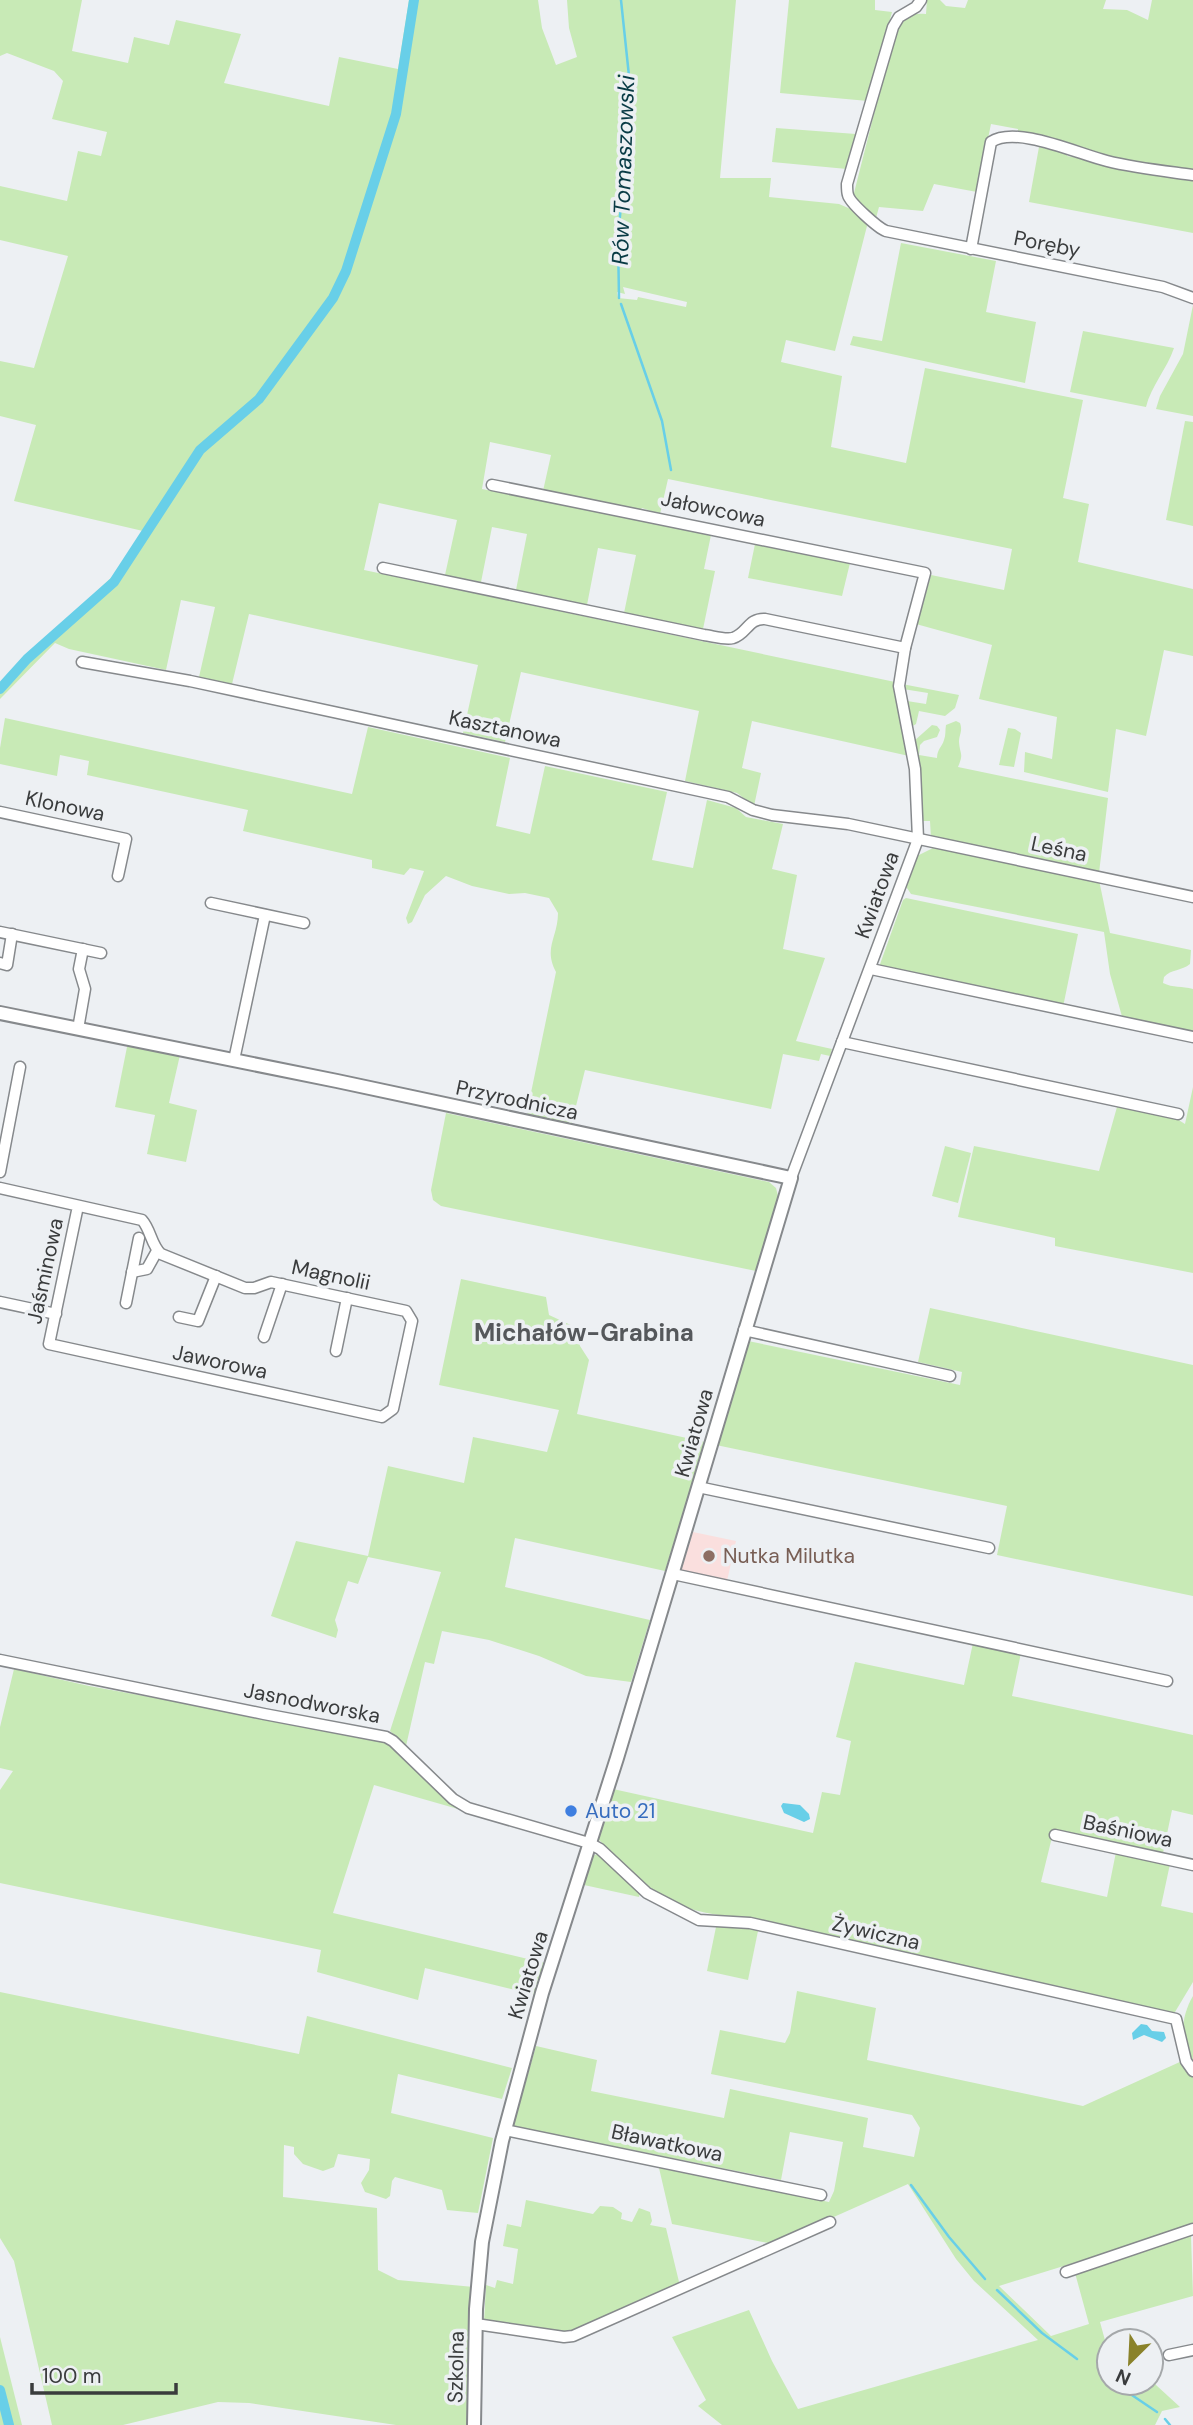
<svg xmlns="http://www.w3.org/2000/svg" width="1193" height="2425" viewBox="0 0 1193 2425" font-family="'DM Sans',sans-serif">
  <style>
    .education { fill: #fadfde }
    .green { fill: #c8eab6; fill-rule: evenodd }
    .water { fill: #68cfe8 }
    .lines { fill: none; stroke-linecap: round; stroke-linejoin: round }
    .stream { stroke: #68cfe8; stroke-width: 2.5 }
    .canal { stroke: #68cfe8; stroke-width: 10 }
    .minor-casing { stroke: #86898c; stroke-width: 13 }
    .tertiary-casing { stroke: #86898c; stroke-width: 16 }
    .minor { stroke: #fff; stroke-width: 10 }
    .tertiary { stroke: #fff; stroke-width: 12 }
    .education-dot { fill: #8d6e63; stroke: #edf0f3; stroke-width: 2.5 }
    .shop-dot { fill: #3f7fe0; stroke: #edf0f3; stroke-width: 2.5 }
    .labels { text-anchor: middle; dominant-baseline: central; stroke-width: 7; stroke-linejoin: round; paint-order: stroke }
    .street-label { font-size: 21px; fill: #3a3c3d; stroke: #edf0f3 }
    .education-label { font-size: 21px; fill: #785e54; stroke: #edf0f3; text-anchor: start }
    .shop-label { font-size: 21px; fill: #366cbe; stroke: #edf0f3; text-anchor: start }
    .water-label { font-size: 23px; font-style: italic; fill: #093b45; stroke: #edf0f3 }
    .quarter-label { font-size: 24px; font-weight: bold; fill: #55585b; stroke: #edf0f3 }
  </style>
  <rect width="100%" height="100%" fill="#edf0f3"/>
  <polygon class="education" points="693,1532 736,1541 727,1581 681,1571"/>
  <g class="green">
    <path d="M0,0H82L72,51L128,63L134,37L169,45L176,20L241,34L224,83L329,106L339,57L398,69L409,0H538L542,28L556,65L577,57L569,28L567,0H736L720,178H771L769,197L839,204L860,213L867,226L835,351L786,340L781,362L842,376L831,447L906,463L925,368L1083,400L1063,498L1089,504L1078,562L1193,589V656L1164,650L1146,736L1116,729L1108,792L1024,772L1025,752L1052,759L1057,717L979,699L992,645L916,624L919,605L923,604L931,575L1004,590L1012,549L668,479L660,514L642,508L640,510L543,491L551,455L490,442L482,489L711,535L704,569L715,571L703,629L624,613L636,555L598,548L587,605L516,590L527,534L492,527L481,582L445,575L457,520L379,503L364,570L895,682L909,756L752,721L742,768L761,773L754,806L737,793L685,781L699,711L521,672L505,742L463,733L478,665L249,614L232,684L199,677L215,607L181,600L166,670L69,649L55,643L0,699V684L117,572L143,531L14,501L36,425L0,416V361L34,368L68,256L0,240V186L67,201L78,151L101,156L107,132L52,119L63,81L54,71L7,53L0,56ZM623,287L687,302L686,307L638,297L637,300L618,298L617,292L625,294Z"/>
    <polygon points="789,0 875,0 875,10 892,12 868,101 780,93"/>
    <path d="M927,0H940L946,6L965,8L968,0H1106L1103,9L1127,10L1148,20L1152,0H1193V173L1119,161L1018,133V129L991,124L977,192L934,184L923,211L879,207L876,218L854,201V193L896,27C904,15 912,13 926,14Z"/>
    <polygon points="776,128 856,134 847,169 772,162"/>
    <polygon points="1039,147 1067,153 1067,156 1193,179 1193,233 1029,202"/>
    <polygon points="901,243 996,261 986,312 1036,322 1025,383 850,345 853,336 882,341"/>
    <polygon points="1193,305 1193,416 1156,409 1160,396 1183,354"/>
    <path d="M1083,331L1174,348C1167,369 1151,386 1146,407L1070,392Z"/>
    <polygon points="1185,421 1193,422 1193,526 1166,520"/>
    <polygon points="755,544 850,563 842,596 748,578"/>
    <polygon points="902,684 959,695 955,708 945,716 919,711 916,724 911,727 907,701 926,704 928,693 903,689"/>
    <path d="M5,718L352,794L368,727L510,758L496,826L530,834L545,766L667,792L652,860L693,868L707,800L736,808L746,817L783,824L772,869L797,875L783,949L825,958L796,1041L832,1049L830,1056L821,1054L819,1061L783,1054L771,1109L585,1070L571,1126L529,1117L527,1112L556,972C543,948 558,937 558,913L549,898L525,893L509,894L472,886L446,876L425,895L412,922L408,924L406,918L424,871L410,868L404,875L372,868V860L243,831L248,810L87,775L89,761L60,755L57,776L0,764V748Z"/>
    <path d="M956,721L960,723C963,732 959,734 959,742C960,755 964,753 958,767L1108,798L1099,873L931,838L930,821H923L914,741L932,725L937,726L940,730L937,737L924,741L920,745L919,755L937,758C937,749 942,747 944,740C946,735 945,730 946,725Z"/>
    <polygon points="1008,728 1015,729 1021,733 1014,767 999,765"/>
    <path d="M933,848L1099,880L1110,933L1191,950L1190,964C1182,971 1171,969 1164,977L1163,983C1173,988 1182,986 1193,989V1035L1123,1020L1110,974L1104,932L911,894L905,885L917,856Z"/>
    <polygon points="906,898 1078,934 1063,1007 879,967 903,900"/>
    <polygon points="135,1045 180,1055 169,1103 197,1110 186,1162 147,1154 155,1115 115,1107 127,1047"/>
    <polygon points="1193,1087 1193,1273 1055,1246 1055,1238 958,1217 974,1146 1099,1171 1117,1107 1177,1119 1185,1124"/>
    <polygon points="446,1113 769,1182 776,1188 778,1196 756,1271 441,1206 433,1200 431,1190"/>
    <polygon points="945,1146 971,1153 958,1203 932,1196"/>
    <polygon points="461,1279 546,1297 549,1315 575,1327 580,1346 589,1360 577,1414 705,1442 665,1571 515,1538 505,1587 650,1620 631,1682 586,1676 539,1656 489,1640 442,1631 434,1664 425,1662 406,1746 390,1731 441,1572 368,1557 358,1584 348,1581 335,1620 338,1630 336,1638 271,1616 296,1541 368,1556 388,1466 464,1483 473,1437 547,1452 559,1410 439,1385"/>
    <polygon points="930,1308 1193,1365 1193,1596 997,1555 1007,1506 716,1445 748,1341 960,1385 962,1372 918,1362"/>
    <path d="M973,1643L1021,1653L1012,1696L1193,1735V1815L1172,1810L1163,1853L1054,1829L1041,1882L1107,1897L1116,1852L1170,1864L1161,1906L1193,1913V1982L1175,2012L1166,2015L743,1917C668,1914 647,1887 597,1838L613,1789L813,1833L822,1792L840,1795L851,1741L836,1737L855,1662L964,1685Z"/>
    <polygon points="14,1669 89,1686 387,1740 458,1809 374,1785 333,1913 545,1963 536,1995 425,1968 418,2000 317,1972 321,1950 0,1883 0,1790 13,1771 0,1768 0,1727"/>
    <polygon points="597,1854 640,1892 639,1897 584,1885 593,1856"/>
    <polygon points="740,1926 758,1931 748,1980 707,1971 716,1927"/>
    <polygon points="797,1991 876,2008 867,2060 1083,2106 1182,2061 1193,2077 1193,2226 999,2286 1051,2336 1089,2324 1075,2273 1191,2236 1193,2296 1100,2322 1109,2355 1109,2383 1151,2383 1151,2376 1156,2385 1180,2407 1162,2411 1155,2425 722,2425 698,2406 706,2400 672,2337 749,2310 772,2361 798,2409 1038,2340 974,2281 956,2259 908,2184 773,2244 672,2224 659,2168 829,2202 834,2191 843,2142 790,2132 781,2180 513,2126 536,2046 597,2060 591,2091 724,2118 730,2089 868,2118 863,2147 914,2157 920,2128 912,2115 711,2074 720,2030 785,2043 790,2033"/>
    <polygon points="0,1992 299,2054 307,2016 512,2068 502,2099 398,2074 391,2113 493,2138 478,2213 447,2210 442,2190 395,2177 392,2181 390,2196 386,2199 365,2192 361,2183 369,2170 370,2159 338,2154 334,2167 323,2171 303,2164 294,2154 294,2147 284,2145 283,2197 377,2208 378,2270 398,2280 474,2287 468,2425 396,2425 249,2403 218,2402 123,2425 52,2425 14,2261 0,2238"/>
    <path d="M1193,1996V2065C1178,2044 1181,2016 1193,1996Z"/>
    <polygon points="526,2200 593,2214 600,2206 613,2207 622,2213 621,2219 632,2222 639,2208 650,2212 652,2221 650,2225 666,2228 680,2286 569,2334 484,2323 486,2285 495,2288 497,2280 513,2284 518,2249 503,2246 507,2224 521,2227"/>
    <polygon points="0,2337 22,2425 0,2425"/>
  </g>
  <g class="water">
    <polygon points="783,1803 800,1805 809,1814 810,1819 804,1822 784,1813 781,1806"/>
    <polygon points="1141,2024 1147,2025 1152,2031 1164,2032 1166,2038 1162,2042 1144,2035 1133,2040 1132,2033"/>
  </g>
  <g class="lines">
    <g class="stream">
      <polyline points="619,298 618,238 631,95 621,0"/>
      <polyline points="621,304 662,421 671,470"/>
      <polyline points="911,2185 949,2237 985,2279"/>
      <polyline points="997,2290 1042,2333 1077,2359"/>
      <polyline points="1114,2383 1157,2412"/>
      <polyline points="1165,2419 1170,2425"/>
    </g>
    <g class="canal">
      <polyline points="0,689 27,659 114,582 200,450 259,399 333,298 346,271 396,114 414,0"/>
      <polyline points="0,2390 9,2425"/>
    </g>
    <defs>
      <g id="minor">
        <path d="M921,0L916,7L899,17L893,27L847,184C847,188 847,192 848,195C850,203 878,228 886,231L1163,287L1193,298"/>
        <path d="M971,249L991,142C1016,125 1078,154 1107,161C1135,168 1164,171 1193,175"/>
        <polyline points="492,485 925,573 905,648 899,686 915,769 918,839 791,1178"/>
        <path d="M383,568L704,635C713,636 724,640 733,638C747,634 748,618 765,619L905,648"/>
        <polyline points="82,662 190,681 728,797 753,810 772,815 848,824 1193,897"/>
        <polyline points="0,812 126,839 118,876"/>
        <polyline points="211,903 304,923"/>
        <polyline points="0,932 101,953"/>
        <polyline points="0,963 7,965 12,934"/>
        <polyline points="871,969 1193,1037"/>
        <polyline points="78,1029 85,989 79,969 83,949"/>
        <polyline points="842,1042 1178,1114"/>
        <polyline points="234,1060 265,915"/>
        <polyline points="0,1172 20,1067"/>
        <path d="M0,1188L142,1220C151,1230 151,1245 161,1254L245,1288H254L271,1282L406,1311L412,1321L393,1409L382,1417L49,1344L78,1206"/>
        <polyline points="132,1272 147,1269 157,1251"/>
        <polyline points="0,1302 56,1314"/>
        <polyline points="126,1303 139,1238"/>
        <polyline points="179,1317 198,1321 216,1276"/>
        <polyline points="744,1330 950,1376"/>
        <polyline points="264,1337 282,1284"/>
        <polyline points="336,1351 347,1298"/>
        <polyline points="698,1487 989,1548"/>
        <polyline points="673,1574 1167,1681"/>
        <polyline points="0,1660 264,1714 386,1737 393,1741 453,1799 468,1808 589,1843 600,1849 647,1893 699,1920 750,1923 1176,2019 1186,2061 1193,2071"/>
        <polyline points="1055,1835 1193,1865"/>
        <polyline points="505,2130 821,2195"/>
        <polyline points="1066,2272 1193,2229"/>
        <polyline points="476,2324 564,2337 573,2336 830,2222"/>
        <polyline points="1169,2355 1193,2350"/>
      </g>
      <polyline id="tertiary" points="0,1013 337,1081 791,1178 617,1758 542,1993 502,2141 482,2242 476,2309 474,2425"/>
    </defs>
    <use href="#minor" class="minor-casing"/>
    <use href="#tertiary" class="tertiary-casing"/>
    <use href="#minor" class="minor"/>
    <use href="#tertiary" class="tertiary"/>
  </g>
  <circle class="education-dot" cx="709" cy="1556" r="7"/>
  <circle class="shop-dot" cx="571" cy="1811" r="7"/>
  <g class="labels">
    <g class="street-label">
      <text transform="translate(1047 244) rotate(11)">Poręby</text>
      <text transform="translate(713 509) rotate(12)">Jałowcowa</text>
      <text transform="translate(505 729) rotate(12)">Kasztanowa</text>
      <text transform="translate(65 806) rotate(12)">Klonowa</text>
      <text transform="translate(1059 849) rotate(12)">Leśna</text>
      <text transform="translate(877 895) rotate(-70)">Kwiatowa</text>
      <text transform="translate(517 1100) rotate(12)">Przyrodnicza</text>
      <text transform="translate(45 1271) rotate(-78)">Jaśminowa</text>
      <text transform="translate(331 1275) rotate(12)">Magnolii</text>
      <text transform="translate(220 1362) rotate(12)">Jaworowa</text>
      <text transform="translate(694 1433) rotate(-74)">Kwiatowa</text>
      <text transform="translate(312 1703) rotate(11)">Jasnodworska</text>
      <text transform="translate(1128 1831) rotate(12)">Baśniowa</text>
      <text transform="translate(876 1933) rotate(13)">Żywiczna</text>
      <text transform="translate(528 1975) rotate(-73)">Kwiatowa</text>
      <text transform="translate(667 2143) rotate(12)">Bławatkowa</text>
      <text transform="translate(456 2367) rotate(-89)">Szkolna</text>
    </g>
    <g class="education-label">
      <text x="723" y="1556">Nutka Milutka</text>
    </g>
    <g class="shop-label">
      <text x="585" y="1811">Auto 21</text>
    </g>
    <g class="water-label">
      <text transform="translate(623 170) rotate(-88)">Rów Tomaszowski</text>
    </g>
    <g class="quarter-label">
      <text x="584" y="1332">Michałów-Grabina</text>
    </g>
  </g>
  <g transform="translate(1130 2362) rotate(204)"><circle r="33" fill="#edf0f3" stroke="#a5a8aa" stroke-width="2"/>
  <path d="M0-5L12 26L0 18L-12 26Z" fill="#8a822a"/>
  <text y="-10" font-size="19" font-weight="bold" text-anchor="middle" fill="#3a3c3d">N</text>
  </g>
  <path d="M32 2383v10h144v-10" fill="none" stroke="#3a3c3d" stroke-width="3.5"/>
  <text x="42" y="2383" font-size="21" fill="#3a3c3d" stroke="#edf0f3" stroke-width="5" paint-order="stroke">100 m</text>
</svg>
